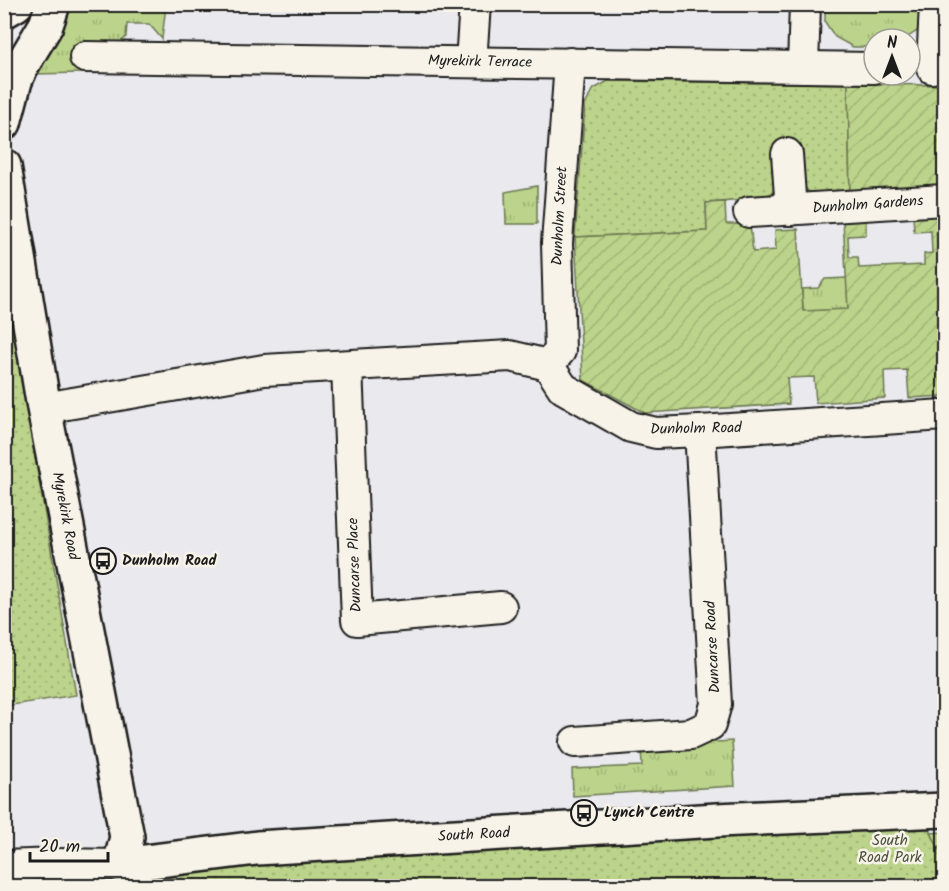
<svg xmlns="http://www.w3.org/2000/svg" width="949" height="891" viewBox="0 0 949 891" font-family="Kalam,sans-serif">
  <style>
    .grass { fill: url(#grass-tufts); stroke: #6c7853; stroke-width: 1.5 }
    .forest { fill: url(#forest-firs); stroke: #6c7853; stroke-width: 1.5 }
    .park { fill: url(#park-dots); stroke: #6c7853; stroke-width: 1.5 }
    .garden { fill: url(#garden-furrows); stroke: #6c7853; stroke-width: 1.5 }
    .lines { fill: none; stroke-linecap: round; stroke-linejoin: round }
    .minor-casing { stroke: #1c1c1c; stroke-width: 34 }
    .tertiary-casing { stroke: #1c1c1c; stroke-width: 38 }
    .trunk-casing { stroke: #1c1c1c; stroke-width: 38 }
    .minor { stroke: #f7f3e8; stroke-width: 30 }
    .tertiary { stroke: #f7f3e8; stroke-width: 33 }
    .trunk { stroke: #f7f3e8; stroke-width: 33 }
    .labels { text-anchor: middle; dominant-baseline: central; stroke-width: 5; stroke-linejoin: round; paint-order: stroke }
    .street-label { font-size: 15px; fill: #1c1c1c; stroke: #f7f3e8 }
    .poi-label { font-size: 15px; font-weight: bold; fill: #1c1c1c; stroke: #f7f3e8; text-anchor: start }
    .park-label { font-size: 15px; fill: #4c533d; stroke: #f7f3e8 }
  </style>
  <defs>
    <pattern id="grass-tufts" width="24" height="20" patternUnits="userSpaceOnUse" patternTransform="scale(1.5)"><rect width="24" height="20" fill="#bbd38a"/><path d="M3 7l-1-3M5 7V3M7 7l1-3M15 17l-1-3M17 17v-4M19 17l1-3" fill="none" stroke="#a0b576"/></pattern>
    <pattern id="forest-firs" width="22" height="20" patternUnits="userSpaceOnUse" patternTransform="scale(1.5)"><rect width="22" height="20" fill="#bbd38a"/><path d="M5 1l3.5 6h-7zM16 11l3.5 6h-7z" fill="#a0b576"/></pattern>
    <pattern id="park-dots" width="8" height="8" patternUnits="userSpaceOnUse" patternTransform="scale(1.5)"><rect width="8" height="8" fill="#bbd38a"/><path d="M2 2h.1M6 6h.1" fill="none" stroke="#a0b576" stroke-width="1.8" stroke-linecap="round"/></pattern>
    <pattern id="garden-furrows" width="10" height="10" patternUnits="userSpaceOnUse" patternTransform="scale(1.5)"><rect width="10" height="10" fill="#bbd38a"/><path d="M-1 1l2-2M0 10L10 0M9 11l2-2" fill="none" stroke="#a0b576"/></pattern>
  </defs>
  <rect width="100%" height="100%" fill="#e9e9ee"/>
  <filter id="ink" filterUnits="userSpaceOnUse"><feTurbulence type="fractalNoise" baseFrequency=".0167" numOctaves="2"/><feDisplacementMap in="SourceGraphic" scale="12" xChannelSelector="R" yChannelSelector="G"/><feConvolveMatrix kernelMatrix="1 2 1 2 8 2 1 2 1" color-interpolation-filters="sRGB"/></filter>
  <g filter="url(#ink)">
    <g class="grass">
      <polygon points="71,5 166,5 162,39 149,24 127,24 126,37 116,47 86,48 84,73 30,74 43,43"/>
      <polygon points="825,5 927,5 927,15 917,31 905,39 874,39 874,47 853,47 835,37 825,22"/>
      <polygon points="537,186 537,224 506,224 505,192"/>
      <polygon points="847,278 848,310 803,311 802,289 818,288 825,279"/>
      <polygon points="732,741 735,786 573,796 572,769 642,766 641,747"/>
    </g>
    <polygon class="forest" points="944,832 944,859 931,833"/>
    <g class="park">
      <path d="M608,81L848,84L850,196C828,198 814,204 801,182H777L772,193L758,199L706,203L707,231L575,237L585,106L592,90Z"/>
      <polygon points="5,283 76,695 5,706 4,706"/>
      <polygon points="930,811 931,833 944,859 944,886 5,886 5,873"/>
    </g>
    <g class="garden">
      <polygon points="848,84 944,85 944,190 850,196"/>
      <polygon points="725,202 726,224 750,224 753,252 776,250 775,230 798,229 803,311 848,309 843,220 866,219 866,235 848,236 849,257 858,257 859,268 924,265 924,254 932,253 931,231 914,232 913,215 944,214 944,230 937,231 938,253 944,253 944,396 909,398 907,370 884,371 885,398 816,403 814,377 787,378 789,404 645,413 583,380 575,237 707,231 706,203"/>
    </g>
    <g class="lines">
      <defs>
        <g id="minor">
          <polyline points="85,57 874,68"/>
          <polyline points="471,62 475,4"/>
          <polyline points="803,67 805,4"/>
          <polyline points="932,68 935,4"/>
          <polyline points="787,154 791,210"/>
          <polyline points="749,212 944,200"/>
          <polyline points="548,365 560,351 557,243 570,63"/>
          <polyline points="347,366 357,620 501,607"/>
          <polyline points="44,408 264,370 510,356 548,365 563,388 631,427 656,433 700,431 944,415"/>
          <polyline points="575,742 691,734 710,725 716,704 700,431"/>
          <polyline points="4,866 55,864 120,865"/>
        </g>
        <g id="tertiary">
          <polyline points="4,123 15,81 22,65 46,25 53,4"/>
          <polyline points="4,166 44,408 127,837 120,865 257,848 717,820 944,810"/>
        </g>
        <polyline id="trunk" points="4,11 16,4"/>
      </defs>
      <use href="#minor" class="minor-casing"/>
      <use href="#tertiary" class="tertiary-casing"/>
      <use href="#trunk" class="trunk-casing"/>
      <use href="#minor" class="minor"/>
      <use href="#tertiary" class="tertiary"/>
      <use href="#trunk" class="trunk"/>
    </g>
  </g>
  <defs>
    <symbol id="bus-ring" viewBox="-11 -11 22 22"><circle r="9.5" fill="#f7f3e8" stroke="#1c1c1c" stroke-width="1.5"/><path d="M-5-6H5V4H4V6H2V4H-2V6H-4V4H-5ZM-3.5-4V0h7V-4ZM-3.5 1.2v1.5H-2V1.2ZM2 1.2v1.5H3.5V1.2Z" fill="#1c1c1c"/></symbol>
  </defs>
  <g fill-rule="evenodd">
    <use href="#bus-ring" x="88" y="546" width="30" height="30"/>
    <use href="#bus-ring" x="569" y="798" width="30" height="30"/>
  </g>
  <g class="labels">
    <g class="street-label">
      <text transform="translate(480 62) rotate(1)">Myrekirk Terrace</text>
      <text transform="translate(868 205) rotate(-4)">Dunholm Gardens</text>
      <text transform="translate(560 216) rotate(-87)">Dunholm Street</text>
      <text transform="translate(696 429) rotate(-1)">Dunholm Road</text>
      <text transform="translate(65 516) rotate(79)">Myrekirk Road</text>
      <text transform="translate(355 565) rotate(-92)">Duncarse Place</text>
      <text transform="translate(713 647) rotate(-93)">Duncarse Road</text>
      <text transform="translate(474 835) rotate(-3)">South Road</text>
    </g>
    <g class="poi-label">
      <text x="122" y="561">Dunholm Road</text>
      <text x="604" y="813">Lynch Centre</text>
    </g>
    <g class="park-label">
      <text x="890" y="841">South<tspan x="890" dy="17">Road Park</tspan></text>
    </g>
  </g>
  <rect width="949" height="891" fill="none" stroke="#f7f3e8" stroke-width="24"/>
  <rect x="12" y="12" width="925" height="867" fill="none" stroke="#1c1c1c" stroke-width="2" filter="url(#ink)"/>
  <g transform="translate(892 57)"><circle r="28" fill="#f7f3e8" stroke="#9f9d96" stroke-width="1.5"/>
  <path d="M0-4.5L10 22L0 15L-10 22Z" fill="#1c1c1c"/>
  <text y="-9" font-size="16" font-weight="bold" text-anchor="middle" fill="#1c1c1c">N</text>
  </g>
  <path d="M30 852v9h78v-9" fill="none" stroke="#1c1c1c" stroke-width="3"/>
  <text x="39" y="852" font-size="18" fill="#1c1c1c" stroke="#f7f3e8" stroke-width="4.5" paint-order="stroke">20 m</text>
</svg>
